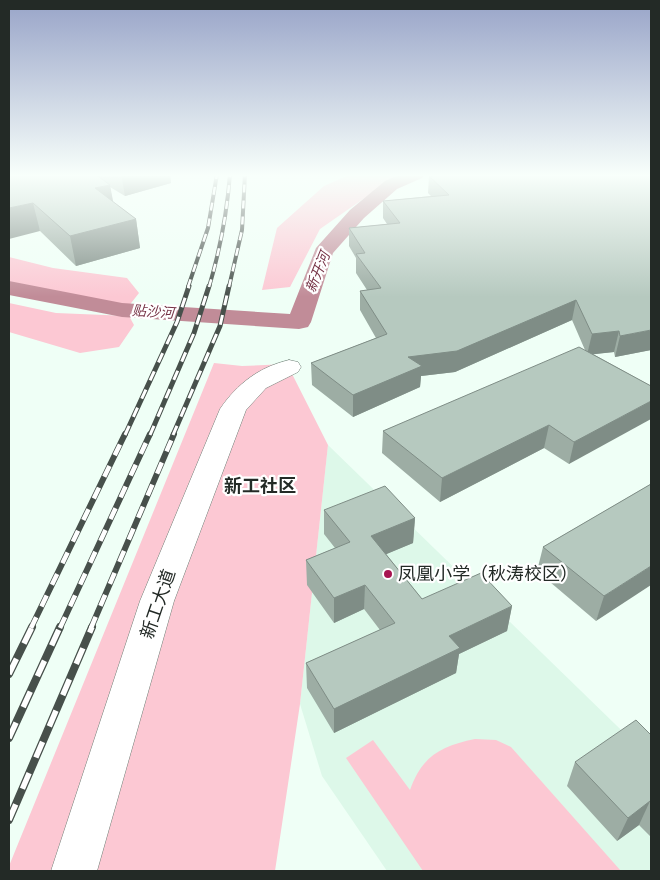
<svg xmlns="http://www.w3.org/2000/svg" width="660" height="880" viewBox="0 0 660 880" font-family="'Varela Round','Noto Sans SC',sans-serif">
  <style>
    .built { fill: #ddf8e9 }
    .green { fill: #fcc8d3 }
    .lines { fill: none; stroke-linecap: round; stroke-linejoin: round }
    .canal { fill: #c18c98; fill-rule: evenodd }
    .minor-casing { stroke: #6d7e75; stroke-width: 1 }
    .minor { fill: #fff; fill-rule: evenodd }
    .rail-far3-casing { stroke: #47504b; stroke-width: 4 }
    .rail-far2-casing { stroke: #47504b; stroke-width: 5 }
    .rail-far1-casing { stroke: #47504b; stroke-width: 6 }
    .rail-casing { stroke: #47504b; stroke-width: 8 }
    .rail-far3 { stroke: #fff; stroke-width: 2.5; stroke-dasharray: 8; stroke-linecap: butt }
    .rail-far2 { stroke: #fff; stroke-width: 3; stroke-dasharray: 10; stroke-linecap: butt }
    .rail-far1 { stroke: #fff; stroke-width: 4.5; stroke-dasharray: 12; stroke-linecap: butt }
    .rail { stroke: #fff; stroke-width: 5.5; stroke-dasharray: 17; stroke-linecap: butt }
    .wall { fill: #9dada4 }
    .shaded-wall { fill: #7f8d86 }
    .building { fill: #b6c9bf; stroke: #7f8d86 }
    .poi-dot { fill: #a71450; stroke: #fff; stroke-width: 2 }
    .labels { text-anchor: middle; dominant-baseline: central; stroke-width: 4.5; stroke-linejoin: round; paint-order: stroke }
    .far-water-label { font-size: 14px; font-style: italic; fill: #753245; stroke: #fff }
    .quarter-label { font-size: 18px; font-weight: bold; fill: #232a26; stroke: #fff }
    .near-poi-label { font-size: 18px; fill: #232a26; stroke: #fff; text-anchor: start }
    .near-street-label { font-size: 18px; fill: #232a26; stroke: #fff }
  </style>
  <rect width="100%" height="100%" fill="#effff6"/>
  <polygon class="built" points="328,445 651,759 651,871 387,871 322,776 300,704"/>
  <g class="green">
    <polygon points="351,174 399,174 320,229 290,287 262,290 277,228 324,186"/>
    <polygon points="9,257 53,268 127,278 139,293 128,307 9,282"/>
    <polygon points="9,303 56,313 129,316 134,325 119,347 80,353 9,332"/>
    <polygon points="214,363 242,366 287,364 328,445 300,704 275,871 9,871 9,866"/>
    <path d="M475,739L496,740L511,747L621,871H423L346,758L373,740L410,790C422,756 441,746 475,739Z"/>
  </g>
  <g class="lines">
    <polygon class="canal" points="401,174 425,174 422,178 397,189 364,218 333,253 311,322 308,327 299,329 122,317 9,295 9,281 122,303 290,314 316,248 350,210 385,181"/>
    <defs>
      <path id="minor" d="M289,360L298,362L301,367L298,372L266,388L246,410L174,601L97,871H51L140,601L220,409C237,384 259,367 289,360Z"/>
    </defs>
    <use href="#minor" class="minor-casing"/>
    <use href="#minor" class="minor"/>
    <defs>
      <g id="rail-far3">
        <polyline points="188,287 208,228 217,174"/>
        <path d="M209,287C220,250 227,213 230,174"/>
        <polyline points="229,287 242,230 245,174"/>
      </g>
      <g id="rail-far2">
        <polyline points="125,435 177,322 189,286"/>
        <polyline points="150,435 194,333 209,286"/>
        <polyline points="173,435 220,326 229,286"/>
      </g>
      <g id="rail-far1">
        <polyline points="31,628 125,434"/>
        <polyline points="60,628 150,434"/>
        <polyline points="91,628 174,434"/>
      </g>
      <g id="rail">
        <polyline points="9,674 32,627"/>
        <polyline points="9,738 60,627"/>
        <polyline points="9,820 92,627"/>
      </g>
    </defs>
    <use href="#rail-far3" class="rail-far3-casing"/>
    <use href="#rail-far2" class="rail-far2-casing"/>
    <use href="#rail-far1" class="rail-far1-casing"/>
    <use href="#rail" class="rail-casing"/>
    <use href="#rail-far3" class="rail-far3"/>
    <use href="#rail-far2" class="rail-far2"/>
    <use href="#rail-far1" class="rail-far1"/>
    <use href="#rail" class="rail"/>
  </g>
  <g class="wall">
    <polygon points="9,174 170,174 171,183 125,196 110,187 113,202 136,219 140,248 76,266 40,231"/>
    <polygon points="429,176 651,350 615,357 614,352 593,354 651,386 569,464 544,448 440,502 382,453 383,431 585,350 572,320 455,372 421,376 420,387 353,417 312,385 311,363 376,338 360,310 360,291 367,290 356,273 356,258 349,246 349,228 387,224 383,218 383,201 431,196 428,193"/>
    <polygon points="651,484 596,621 537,571 543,547"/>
    <polygon points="324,510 415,518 413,543 386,554 422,599 512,606 507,631 459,654 456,673 334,733 307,688 306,663 380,630 364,609 334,623 307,585 306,560 335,548 324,534"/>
    <polygon points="651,735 651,837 639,825 617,841 567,786 575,762"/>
  </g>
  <g class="shaded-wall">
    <polygon points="121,174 170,174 171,183 125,196"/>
    <polygon points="110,185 115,212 95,188"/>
    <polygon points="33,203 40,231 9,239 9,208"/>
    <polygon points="136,219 140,248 76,266 70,236"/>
    <polygon points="576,300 572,320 455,372 421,376 420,387 353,417 353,395 408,357"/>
    <polygon points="651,330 651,350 615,357 620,336"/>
    <polygon points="619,331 614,352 587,355 592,334"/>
    <polygon points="651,401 651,419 569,464 574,442"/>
    <polygon points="549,425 544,448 440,502 442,478"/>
    <polygon points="415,518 413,543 370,561 371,536"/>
    <polygon points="651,566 651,585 596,621 604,596"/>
    <polygon points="365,585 364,609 334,623 334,598"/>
    <polygon points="512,606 507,631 459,654 456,673 334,733 334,709 449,636"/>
    <polygon points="650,801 639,825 617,841 628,818"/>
  </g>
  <g class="building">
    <polygon points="9,174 95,174 110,185 95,188 136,219 70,236 33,203 9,208"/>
    <polygon points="447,174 651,174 651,330 620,336 619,331 592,334 576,300 457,351 408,357 422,366 353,395 311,363 387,334 360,291 381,288 356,254 365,253 349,228 400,223 383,201 449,195 429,176"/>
    <polygon points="579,347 651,386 651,401 574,442 549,425 442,478 383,431"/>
    <polygon points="651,484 651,566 604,596 543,547"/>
    <polygon points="385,486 415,518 371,536 422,599 481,573 512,606 449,636 460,648 334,709 306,663 395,623 365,585 334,598 306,560 350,542 324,510"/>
    <polygon points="636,720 651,735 651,802 650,801 628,818 575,762"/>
  </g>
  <linearGradient id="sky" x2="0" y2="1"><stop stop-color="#98a4c8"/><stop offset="0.59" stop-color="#f8fffb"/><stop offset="1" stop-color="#f8fffb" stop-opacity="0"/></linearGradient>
  <rect width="660" height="297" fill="url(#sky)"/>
  <circle class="poi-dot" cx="388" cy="574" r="5"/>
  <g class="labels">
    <g class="far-water-label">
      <text transform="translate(318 272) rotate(-68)">新开河</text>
      <text transform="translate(153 312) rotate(4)">贴沙河</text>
    </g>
    <g class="quarter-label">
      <text x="260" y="486">新工社区</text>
    </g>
    <g class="near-poi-label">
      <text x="398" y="574">凤凰小学（秋涛校区）</text>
    </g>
    <g class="near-street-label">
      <text transform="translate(158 604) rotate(-71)">新工大道</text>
    </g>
  </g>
  <rect width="660" height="880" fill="none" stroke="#232a26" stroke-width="20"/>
</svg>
